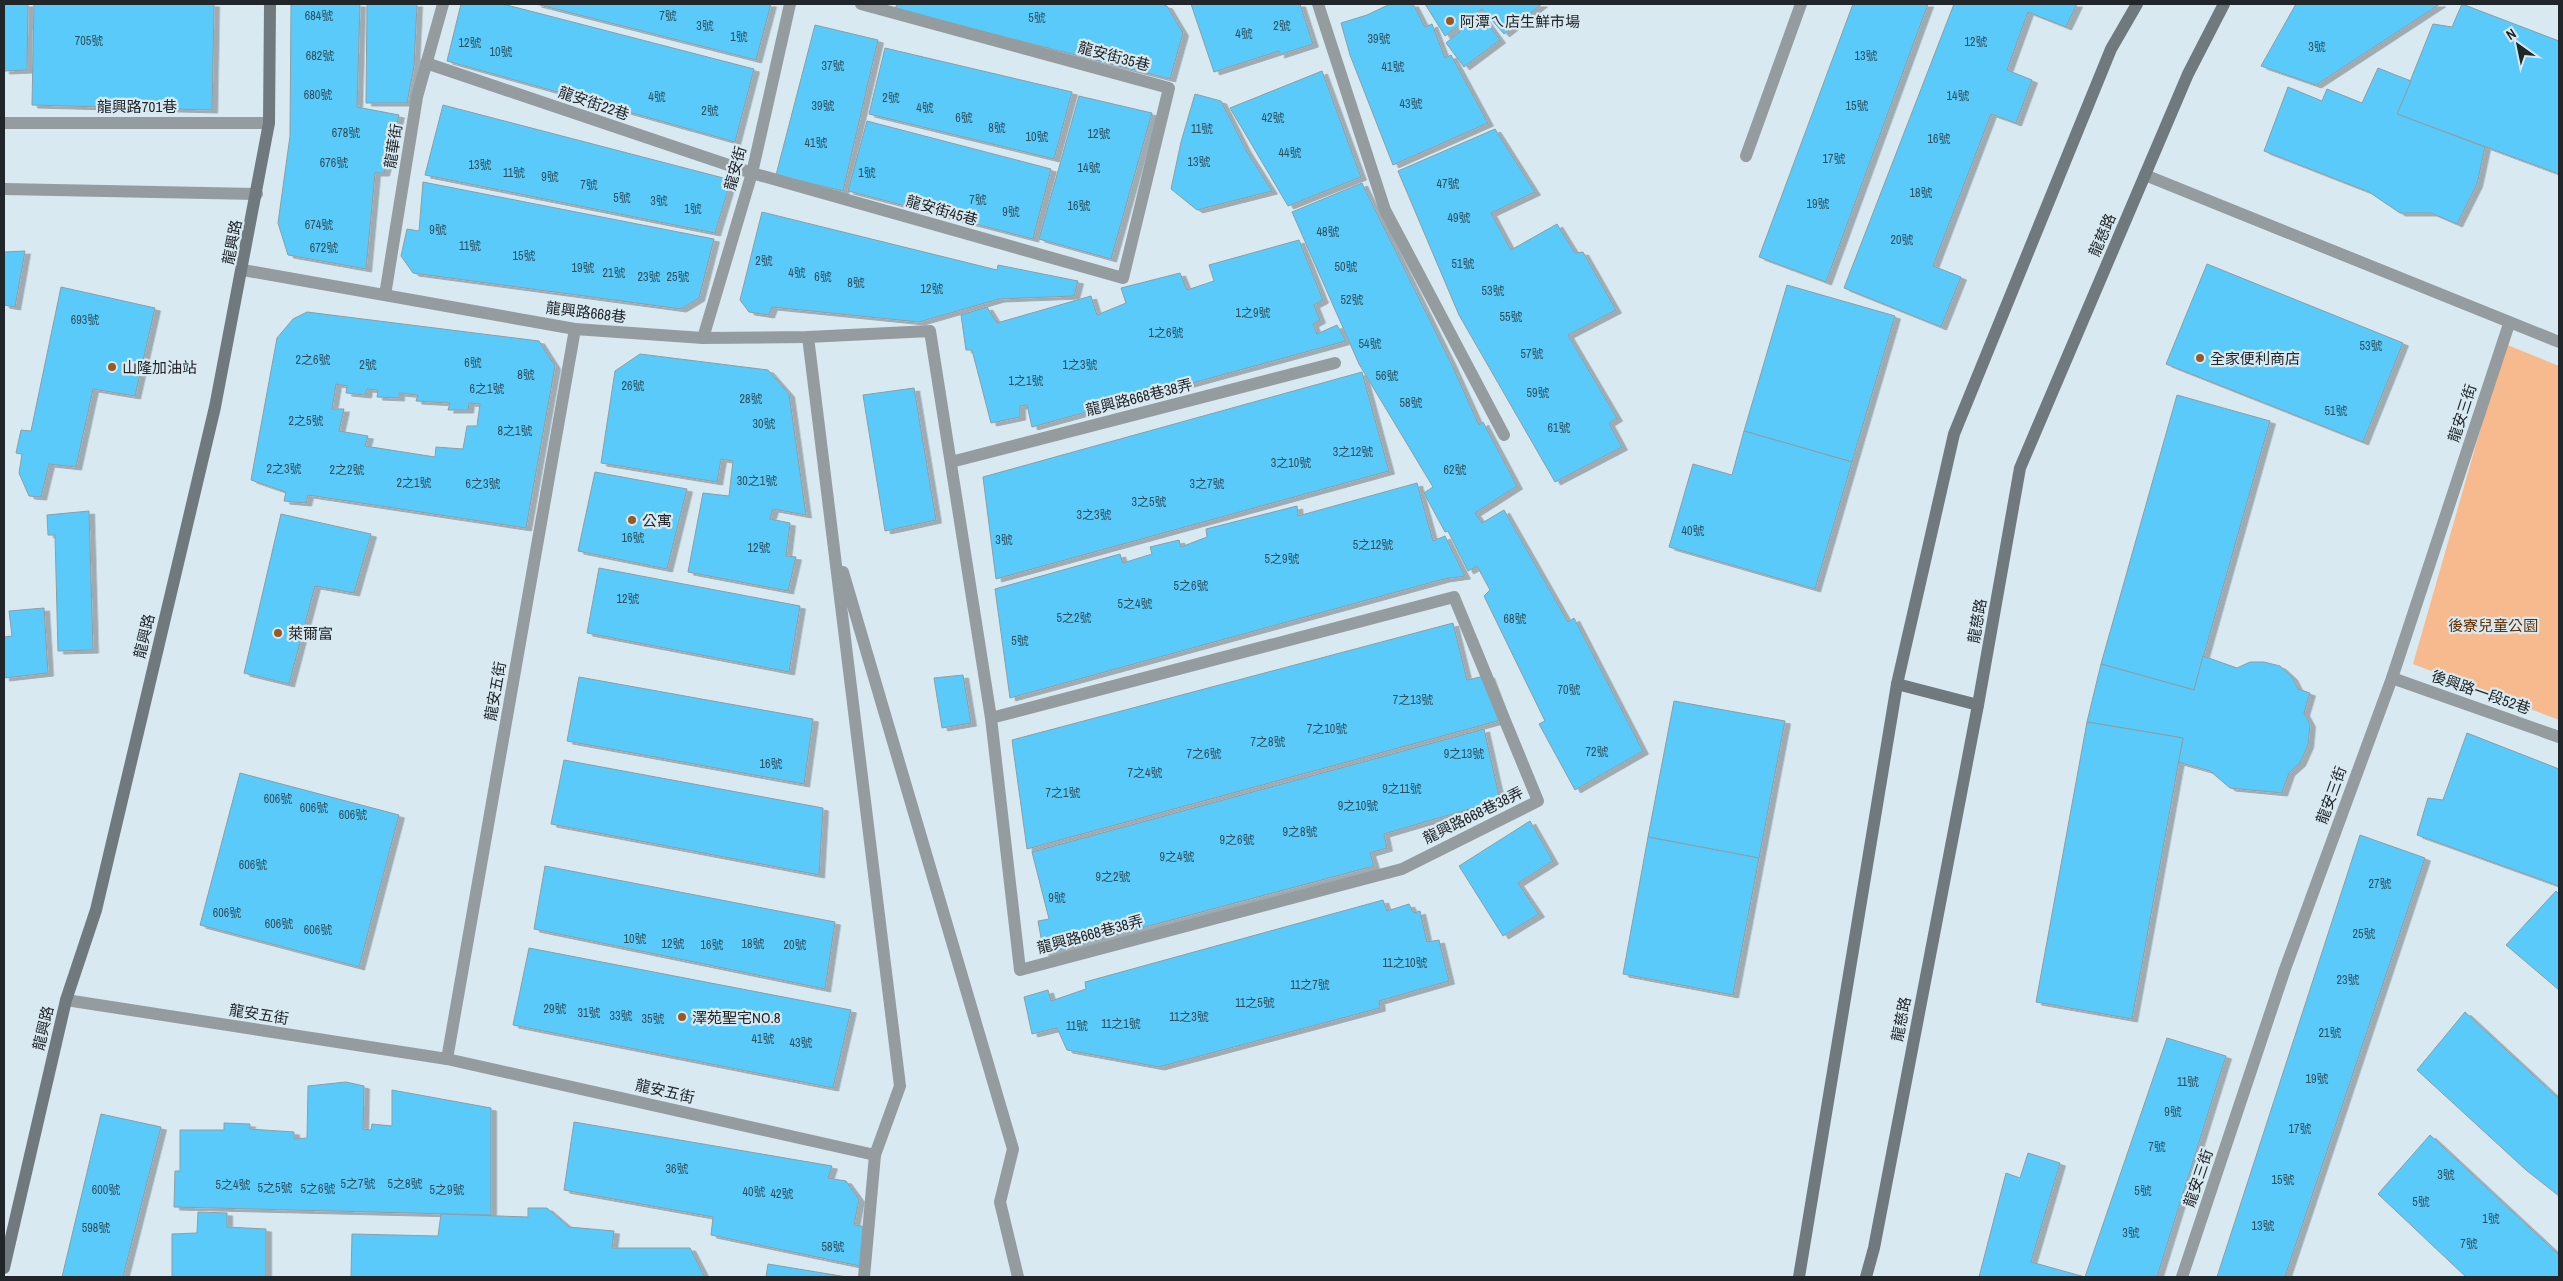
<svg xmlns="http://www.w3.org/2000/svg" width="2563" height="1281" viewBox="0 0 2563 1281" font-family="'Archivo Narrow','Noto Sans TC',sans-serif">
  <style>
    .green { fill: #f7b98e }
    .building { fill: #5acafa; stroke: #8e9da4; fill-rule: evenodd; filter: url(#shadow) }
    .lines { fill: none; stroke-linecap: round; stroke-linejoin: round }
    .lane { stroke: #959c9f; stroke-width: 12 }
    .secondary { stroke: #6f797e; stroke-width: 12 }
    .poi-dot { fill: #995824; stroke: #d9e9f1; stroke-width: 2 }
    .labels { text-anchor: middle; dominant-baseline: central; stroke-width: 4.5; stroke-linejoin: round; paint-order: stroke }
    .number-label { font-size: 12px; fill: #2e4f5d }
    .poi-label { font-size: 15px; fill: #202629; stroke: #d9e9f1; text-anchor: start }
    .street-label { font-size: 15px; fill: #202629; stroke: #d9e9f1 }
    .park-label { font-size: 15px; fill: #612f00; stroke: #d9e9f1 }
  </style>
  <defs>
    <filter id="shadow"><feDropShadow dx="5.5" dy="3" stdDeviation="0" flood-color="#0004"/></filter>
  </defs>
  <rect width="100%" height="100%" fill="#d9e9f1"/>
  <polygon class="green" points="2505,344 2559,366 2559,720 2413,664"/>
  <g class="building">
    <polygon points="4,4 28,4 27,70 4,71"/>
    <polygon points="34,4 214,4 212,110 32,105"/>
    <polygon points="291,4 360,4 357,107 399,115 384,173 375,173 366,269 288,255 278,223 290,136"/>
    <polygon points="367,4 417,4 414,66 407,103 366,103"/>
    <polygon points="461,4 503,4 754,69 735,142 447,61"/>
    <polygon points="536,4 771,4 756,60"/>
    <polygon points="897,4 1160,4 1167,6 1183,33 1170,79 895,9"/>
    <polygon points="1191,4 1300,4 1313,44 1279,55 1279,51 1214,72"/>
    <polygon points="1390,4 1413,4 1425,27 1432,24 1445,58 1451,55 1488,123 1393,165 1350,55 1341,23 1367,15"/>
    <polygon points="1425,4 1542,4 1504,34 1482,9 1445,36"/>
    <polygon points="1853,4 1928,4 1826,282 1759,257"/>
    <polygon points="1954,4 2077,4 2066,27 2028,12 2007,70 2032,80 2016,123 1991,114 1933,266 1961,277 1941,327 1844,288"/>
    <polygon points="2296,4 2440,4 2316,85 2261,66"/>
    <polygon points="2462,4 2559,41 2559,174 2397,114 2433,24 2452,27"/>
    <polygon points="1481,14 1500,40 1464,67 1446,43"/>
    <polygon points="815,25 878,40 843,191 776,175"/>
    <polygon points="885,48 1072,92 1054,159 869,114"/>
    <polygon points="2378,68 2411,81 2397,114 2485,147 2477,184 2457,224 2431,213 2400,213 2369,192 2264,151 2288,87 2322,101 2327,89 2362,103"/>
    <polygon points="1322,71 1361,177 1288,206 1230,108"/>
    <polygon points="1195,94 1221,101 1246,150 1272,191 1197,210 1171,189 1181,142"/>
    <polygon points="1079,96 1152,113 1111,259 1039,239"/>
    <polygon points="443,105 731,180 715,233 425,175"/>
    <polygon points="867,121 1051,169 1033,239 848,191"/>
    <polygon points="1495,129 1535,192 1491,213 1511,250 1557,224 1575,253 1583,252 1616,310 1568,335 1617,418 1609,423 1622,447 1555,482 1459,315 1398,171"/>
    <polygon points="423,182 714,239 699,298 681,309 413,273 401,256 407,229 419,231"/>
    <polygon points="1362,183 1451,363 1479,425 1483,422 1517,486 1475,513 1482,523 1504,510 1568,622 1574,618 1643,751 1575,790 1539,724 1545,721 1484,596 1490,590 1477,566 1468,571 1448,531 1445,532 1424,493 1433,487 1359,364 1292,212"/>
    <polygon points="762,212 997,270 998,265 1078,281 1074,296 999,299 919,322 772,307 769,315 749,312 740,300"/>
    <polygon points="1299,240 1323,300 1314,305 1320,320 1313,324 1317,334 1337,325 1346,341 1032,427 1027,405 1020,406 1020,417 991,423 972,350 966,350 961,315 987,307 997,323 1091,296 1097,315 1126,303 1121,288 1180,273 1187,290 1214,281 1209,265"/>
    <polygon points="25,251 15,307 4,305 4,252"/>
    <polygon points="2207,264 2403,343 2363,442 2166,364"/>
    <polygon points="1787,285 1895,316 1852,462 1744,431"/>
    <polygon points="61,287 155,308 135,396 93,389 76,467 49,464 41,497 29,496 19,473 22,454 16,453 21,430 31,431"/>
    <path d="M307,312L539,341L555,366L526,528L308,495L306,503L284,501L286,492L251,480L277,338L293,319ZM336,384L347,386L346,393L366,395L367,389L378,390L377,397L399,398V393L418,395L416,401L450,403L448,410H468L469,403L480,404L477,426H467L463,449L436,447L435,457L365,446L368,436L339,431L344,409H332Z"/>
    <polygon points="640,354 768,370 789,394 806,515 773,509 770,519 790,523 786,556 796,557 788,591 688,572 703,493 729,496 733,461 721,459 717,482 601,463 615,371"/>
    <polygon points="1362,372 1389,471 996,579 983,477"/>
    <polygon points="914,388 936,520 885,531 863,395"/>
    <polygon points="2177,395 2270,421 2194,690 2101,664"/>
    <polygon points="1744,431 1852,462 1815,589 1669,547 1693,464 1732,475"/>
    <polygon points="595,472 687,489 667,569 578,551"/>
    <polygon points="1417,483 1433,541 1445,536 1465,576 1444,579 1010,698 995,589 1120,554 1123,563 1152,554 1150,547 1179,540 1181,547 1207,537 1206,529 1297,506 1298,516"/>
    <polygon points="89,511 93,650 58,651 55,535 48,535 47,515"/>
    <polygon points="281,514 371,534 354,593 315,586 289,684 244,673"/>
    <polygon points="599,568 800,606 789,672 587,633"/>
    <polygon points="44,608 48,673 4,678 4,637 12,636 9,611"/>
    <polygon points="1453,623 1467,680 1489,675 1505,719 1027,849 1012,740"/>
    <polygon points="2203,656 2237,668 2250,662 2264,662 2280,666 2292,677 2298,689 2310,693 2304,713 2310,724 2308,745 2300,763 2289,773 2282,793 2230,788 2210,771 2178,762 2183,738 2087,722 2101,664 2194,690"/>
    <polygon points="963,675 971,723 942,728 934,678"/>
    <polygon points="579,677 813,719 804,784 567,741"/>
    <polygon points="1674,701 1785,721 1759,858 1648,837"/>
    <polygon points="2087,722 2183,738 2132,1019 2036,1002"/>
    <polygon points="1484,729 1500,800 1384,834 1387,848 1370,853 1374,866 1044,954 1038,921 1049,919 1032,852"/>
    <polygon points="2467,733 2559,769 2559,886 2417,835 2428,798 2443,800"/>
    <polygon points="564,760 823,808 819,875 551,824"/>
    <polygon points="240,773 399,815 359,967 200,925"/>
    <polygon points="1530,821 1553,861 1518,883 1539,914 1503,936 1459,866"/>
    <polygon points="2360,835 2425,858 2285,1277 2217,1277"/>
    <polygon points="1648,837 1759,858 1733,995 1623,974"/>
    <polygon points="545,866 835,922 825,989 534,929"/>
    <polygon points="2556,891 2559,894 2559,990 2506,945"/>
    <polygon points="1383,900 1387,911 1409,904 1414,913 1420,911 1427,942 1439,940 1449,981 1379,1001 1380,1008 1159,1067 1067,1050 1057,1028 1032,1034 1024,997 1048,990 1051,1001 1086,989 1085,982"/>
    <polygon points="529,948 851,1010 833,1088 513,1025"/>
    <polygon points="2465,1012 2559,1099 2559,1196 2526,1170 2417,1070"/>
    <polygon points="2167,1038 2226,1056 2157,1277 1979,1277 2006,1173 2020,1178 2028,1153 2060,1163 2031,1262 2085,1277"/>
    <polygon points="346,1082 364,1086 363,1129 371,1130 372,1124 392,1126 392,1090 491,1108 491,1215 174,1207 175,1171 180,1171 180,1130 224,1130 224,1123 250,1124 250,1129 294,1132 294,1139 307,1138 308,1086"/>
    <polygon points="101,1114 161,1127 123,1277 62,1277"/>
    <polygon points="574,1122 832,1166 828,1178 846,1181 859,1199 854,1225 867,1227 860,1266 711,1235 713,1217 564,1190"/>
    <polygon points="2430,1135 2559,1255 2559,1277 2466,1277 2378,1194"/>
    <polygon points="528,1208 547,1208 569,1227 614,1231 612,1248 690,1248 705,1277 351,1277 352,1234 438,1236 441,1214 528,1217"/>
    <polygon points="198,1212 227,1213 227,1227 266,1229 266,1277 172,1277 172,1234 197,1233"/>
    <polygon points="768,1264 847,1277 766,1277"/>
  </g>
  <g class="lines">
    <g class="lane">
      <polyline points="1318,4 1385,210 1504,435"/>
      <polyline points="426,63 752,173 1123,278 1169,88 861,4"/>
      <polyline points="4,123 269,123"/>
      <polyline points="1746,156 1801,4"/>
      <polyline points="2145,175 2559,342"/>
      <polyline points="4,189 257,194"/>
      <polyline points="243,270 575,329 703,338 808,337 930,331 991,718 1020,970 1402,869 1538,801 1454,597 991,718"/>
      <polyline points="385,295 417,97 443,4"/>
      <polyline points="808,337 900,1086 875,1155 864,1277"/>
      <polyline points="703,338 752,173 790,4"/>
      <polyline points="951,462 1335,363"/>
      <polyline points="843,572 1013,1149 1000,1202 1018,1277"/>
      <polyline points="2392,678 2559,737"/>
      <polyline points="66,1000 447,1059 875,1155"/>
      <polyline points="447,1059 575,329"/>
      <polyline points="2182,1277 2285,969 2392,678 2509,324"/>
    </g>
    <g class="secondary">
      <polyline points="1897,684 1978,705"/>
      <polyline points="4,1268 66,1000 96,910 215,407 269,123 270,4"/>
      <polyline points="1799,1277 1897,684 1954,434 2111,49 2137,4"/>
      <polyline points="1866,1277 1874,1248 1978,705 2020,468 2188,74 2224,4"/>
    </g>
  </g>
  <g class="poi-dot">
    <circle cx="1450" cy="21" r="5"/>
    <circle cx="2200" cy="358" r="5"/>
    <circle cx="112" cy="367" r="5"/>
    <circle cx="632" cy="520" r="5"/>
    <circle cx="278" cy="633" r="5"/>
    <circle cx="682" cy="1017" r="5"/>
  </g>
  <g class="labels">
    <g class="number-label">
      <text x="319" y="16">684號</text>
      <text x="668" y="16">7號</text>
      <text x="1037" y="18">5號</text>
      <text x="705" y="26">3號</text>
      <text x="1282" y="26">2號</text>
      <text x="1244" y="34">4號</text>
      <text x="739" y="37">1號</text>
      <text x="1379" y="39">39號</text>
      <text x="89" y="41">705號</text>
      <text x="1976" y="42">12號</text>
      <text x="470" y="43">12號</text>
      <text x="2317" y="47">3號</text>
      <text x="501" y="52">10號</text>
      <text x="320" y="56">682號</text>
      <text x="1866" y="56">13號</text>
      <text x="833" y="66">37號</text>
      <text x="1393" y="67">41號</text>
      <text x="318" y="95">680號</text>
      <text x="1958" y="96">14號</text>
      <text x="657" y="97">4號</text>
      <text x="891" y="98">2號</text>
      <text x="1411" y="104">43號</text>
      <text x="823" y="106">39號</text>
      <text x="1857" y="106">15號</text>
      <text x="925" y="108">4號</text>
      <text x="710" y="111">2號</text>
      <text x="964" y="118">6號</text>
      <text x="1273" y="118">42號</text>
      <text x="997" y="128">8號</text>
      <text x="1202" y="129">11號</text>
      <text x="346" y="133">678號</text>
      <text x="1099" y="134">12號</text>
      <text x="1037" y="137">10號</text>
      <text x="1939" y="139">16號</text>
      <text x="816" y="143">41號</text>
      <text x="1290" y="153">44號</text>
      <text x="1834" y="159">17號</text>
      <text x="1199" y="162">13號</text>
      <text x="334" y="163">676號</text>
      <text x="480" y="165">13號</text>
      <text x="1089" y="168">14號</text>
      <text x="514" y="173">11號</text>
      <text x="867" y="173">1號</text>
      <text x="550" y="177">9號</text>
      <text x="1448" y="184">47號</text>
      <text x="589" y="185">7號</text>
      <text x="1921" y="193">18號</text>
      <text x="622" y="198">5號</text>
      <text x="978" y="200">7號</text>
      <text x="659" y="201">3號</text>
      <text x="1818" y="204">19號</text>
      <text x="1079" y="206">16號</text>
      <text x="693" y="209">1號</text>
      <text x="1011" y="212">9號</text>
      <text x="1459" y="218">49號</text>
      <text x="319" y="225">674號</text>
      <text x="438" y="230">9號</text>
      <text x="1328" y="232">48號</text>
      <text x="1902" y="240">20號</text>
      <text x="470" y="246">11號</text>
      <text x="324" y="248">672號</text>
      <text x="524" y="256">15號</text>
      <text x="764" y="261">2號</text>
      <text x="1463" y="264">51號</text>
      <text x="1346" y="267">50號</text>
      <text x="583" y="268">19號</text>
      <text x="614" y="273">21號</text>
      <text x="797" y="273">4號</text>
      <text x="649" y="277">23號</text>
      <text x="678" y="277">25號</text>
      <text x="823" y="277">6號</text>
      <text x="856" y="283">8號</text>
      <text x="932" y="289">12號</text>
      <text x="1493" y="291">53號</text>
      <text x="1352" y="300">52號</text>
      <text x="1253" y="313">1之9號</text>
      <text x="1511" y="317">55號</text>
      <text x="85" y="320">693號</text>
      <text x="1166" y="333">1之6號</text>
      <text x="1370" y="344">54號</text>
      <text x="2371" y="346">53號</text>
      <text x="1532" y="354">57號</text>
      <text x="313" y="360">2之6號</text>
      <text x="473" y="363">6號</text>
      <text x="368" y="365">2號</text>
      <text x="1080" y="365">1之3號</text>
      <text x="526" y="375">8號</text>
      <text x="1387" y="376">56號</text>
      <text x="1026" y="381">1之1號</text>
      <text x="633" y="386">26號</text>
      <text x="487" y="389">6之1號</text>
      <text x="1538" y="393">59號</text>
      <text x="751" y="399">28號</text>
      <text x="1411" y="403">58號</text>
      <text x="2336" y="411">51號</text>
      <text x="306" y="421">2之5號</text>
      <text x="764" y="424">30號</text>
      <text x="1559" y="428">61號</text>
      <text x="515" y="431">8之1號</text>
      <text x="1353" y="452">3之12號</text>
      <text x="1291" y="463">3之10號</text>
      <text x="284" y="469">2之3號</text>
      <text x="347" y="470">2之2號</text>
      <text x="1455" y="470">62號</text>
      <text x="757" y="481">30之1號</text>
      <text x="414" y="483">2之1號</text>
      <text x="483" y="484">6之3號</text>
      <text x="1207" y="484">3之7號</text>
      <text x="1149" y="502">3之5號</text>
      <text x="1094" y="515">3之3號</text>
      <text x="1693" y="531">40號</text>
      <text x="633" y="538">16號</text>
      <text x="1004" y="540">3號</text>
      <text x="1373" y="545">5之12號</text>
      <text x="759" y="548">12號</text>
      <text x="1282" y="559">5之9號</text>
      <text x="1191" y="586">5之6號</text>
      <text x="628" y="599">12號</text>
      <text x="1135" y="604">5之4號</text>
      <text x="1074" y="618">5之2號</text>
      <text x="1515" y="619">68號</text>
      <text x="1020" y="641">5號</text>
      <text x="1569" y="690">70號</text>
      <text x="1413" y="700">7之13號</text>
      <text x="1327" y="729">7之10號</text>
      <text x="1268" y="742">7之8號</text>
      <text x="1597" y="752">72號</text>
      <text x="1204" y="754">7之6號</text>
      <text x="1464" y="754">9之13號</text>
      <text x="771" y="764">16號</text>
      <text x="1145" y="773">7之4號</text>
      <text x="1402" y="789">9之11號</text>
      <text x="1063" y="793">7之1號</text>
      <text x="278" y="799">606號</text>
      <text x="1358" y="806">9之10號</text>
      <text x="314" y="808">606號</text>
      <text x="353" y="815">606號</text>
      <text x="1300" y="832">9之8號</text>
      <text x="1237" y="840">9之6號</text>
      <text x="1177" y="857">9之4號</text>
      <text x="253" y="865">606號</text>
      <text x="1113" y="877">9之2號</text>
      <text x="2380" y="884">27號</text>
      <text x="1057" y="898">9號</text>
      <text x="227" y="913">606號</text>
      <text x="279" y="924">606號</text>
      <text x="318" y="930">606號</text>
      <text x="2364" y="934">25號</text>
      <text x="635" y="939">10號</text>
      <text x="673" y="944">12號</text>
      <text x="753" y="944">18號</text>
      <text x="712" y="945">16號</text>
      <text x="795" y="945">20號</text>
      <text x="1405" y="963">11之10號</text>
      <text x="2348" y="980">23號</text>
      <text x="1310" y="985">11之7號</text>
      <text x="1255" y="1003">11之5號</text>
      <text x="555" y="1009">29號</text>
      <text x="589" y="1013">31號</text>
      <text x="621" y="1016">33號</text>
      <text x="1189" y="1017">11之3號</text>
      <text x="653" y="1019">35號</text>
      <text x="1121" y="1024">11之1號</text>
      <text x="1077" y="1026">11號</text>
      <text x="2330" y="1033">21號</text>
      <text x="763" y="1039">41號</text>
      <text x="801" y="1043">43號</text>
      <text x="2317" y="1079">19號</text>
      <text x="2188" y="1082">11號</text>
      <text x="2173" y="1112">9號</text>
      <text x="2300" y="1129">17號</text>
      <text x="2157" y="1147">7號</text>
      <text x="677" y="1169">36號</text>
      <text x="2446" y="1175">3號</text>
      <text x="2283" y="1180">15號</text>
      <text x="358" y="1184">5之7號</text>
      <text x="405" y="1184">5之8號</text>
      <text x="233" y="1185">5之4號</text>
      <text x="275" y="1188">5之5號</text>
      <text x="318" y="1189">5之6號</text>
      <text x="106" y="1190">600號</text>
      <text x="447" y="1190">5之9號</text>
      <text x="2143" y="1191">5號</text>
      <text x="754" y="1192">40號</text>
      <text x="782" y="1194">42號</text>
      <text x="2421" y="1202">5號</text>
      <text x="2491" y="1219">1號</text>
      <text x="2263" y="1226">13號</text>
      <text x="96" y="1228">598號</text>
      <text x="2131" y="1233">3號</text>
      <text x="2469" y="1244">7號</text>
      <text x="833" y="1247">58號</text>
    </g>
    <g class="poi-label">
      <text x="1460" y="21">阿潭ㄟ店生鮮市場</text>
      <text x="2210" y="358">全家便利商店</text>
      <text x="122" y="367">山隆加油站</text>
      <text x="642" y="520">公寓</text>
      <text x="288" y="633">萊爾富</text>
      <text x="692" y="1017">澤苑聖宅NO.8</text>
    </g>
    <g class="street-label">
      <text transform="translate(1114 56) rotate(15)">龍安街35巷</text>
      <text transform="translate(594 103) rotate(19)">龍安街22巷</text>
      <text x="137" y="106">龍興路701巷</text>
      <text transform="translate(393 146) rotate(-81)">龍華街</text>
      <text transform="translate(735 168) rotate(-75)">龍安街</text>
      <text transform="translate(942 210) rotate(16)">龍安街45巷</text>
      <text transform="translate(2102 235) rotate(-67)">龍慈路</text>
      <text transform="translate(232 242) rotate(-79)">龍興路</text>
      <text transform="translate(586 312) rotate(7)">龍興路668巷</text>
      <text transform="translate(1139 397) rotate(-14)">龍興路668巷38弄</text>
      <text transform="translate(2462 413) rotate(-72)">龍安三街</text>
      <text transform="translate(1977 621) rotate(-80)">龍慈路</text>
      <text transform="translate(144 636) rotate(-77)">龍興路</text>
      <text transform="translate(495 691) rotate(-80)">龍安五街</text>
      <text transform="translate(2481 692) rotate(19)">後興路一段52巷</text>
      <text transform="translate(2331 795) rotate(-70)">龍安三街</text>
      <text transform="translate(1473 815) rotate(-26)">龍興路668巷38弄</text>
      <text transform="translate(1090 934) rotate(-15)">龍興路668巷38弄</text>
      <text transform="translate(259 1014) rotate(9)">龍安五街</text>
      <text transform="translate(1901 1019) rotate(-79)">龍慈路</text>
      <text transform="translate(43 1028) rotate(-77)">龍興路</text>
      <text transform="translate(665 1091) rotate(13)">龍安五街</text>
      <text transform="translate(2198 1178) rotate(-71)">龍安三街</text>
    </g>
    <g class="park-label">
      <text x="2493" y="625">後寮兒童公園</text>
    </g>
  </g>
  <rect width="2563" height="1281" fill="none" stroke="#202629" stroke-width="10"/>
  <g transform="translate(2518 45) rotate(327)" stroke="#d9e9f1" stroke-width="4" paint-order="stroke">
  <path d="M0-4L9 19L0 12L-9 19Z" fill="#202629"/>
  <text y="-8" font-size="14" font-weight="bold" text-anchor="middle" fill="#202629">N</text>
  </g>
</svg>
